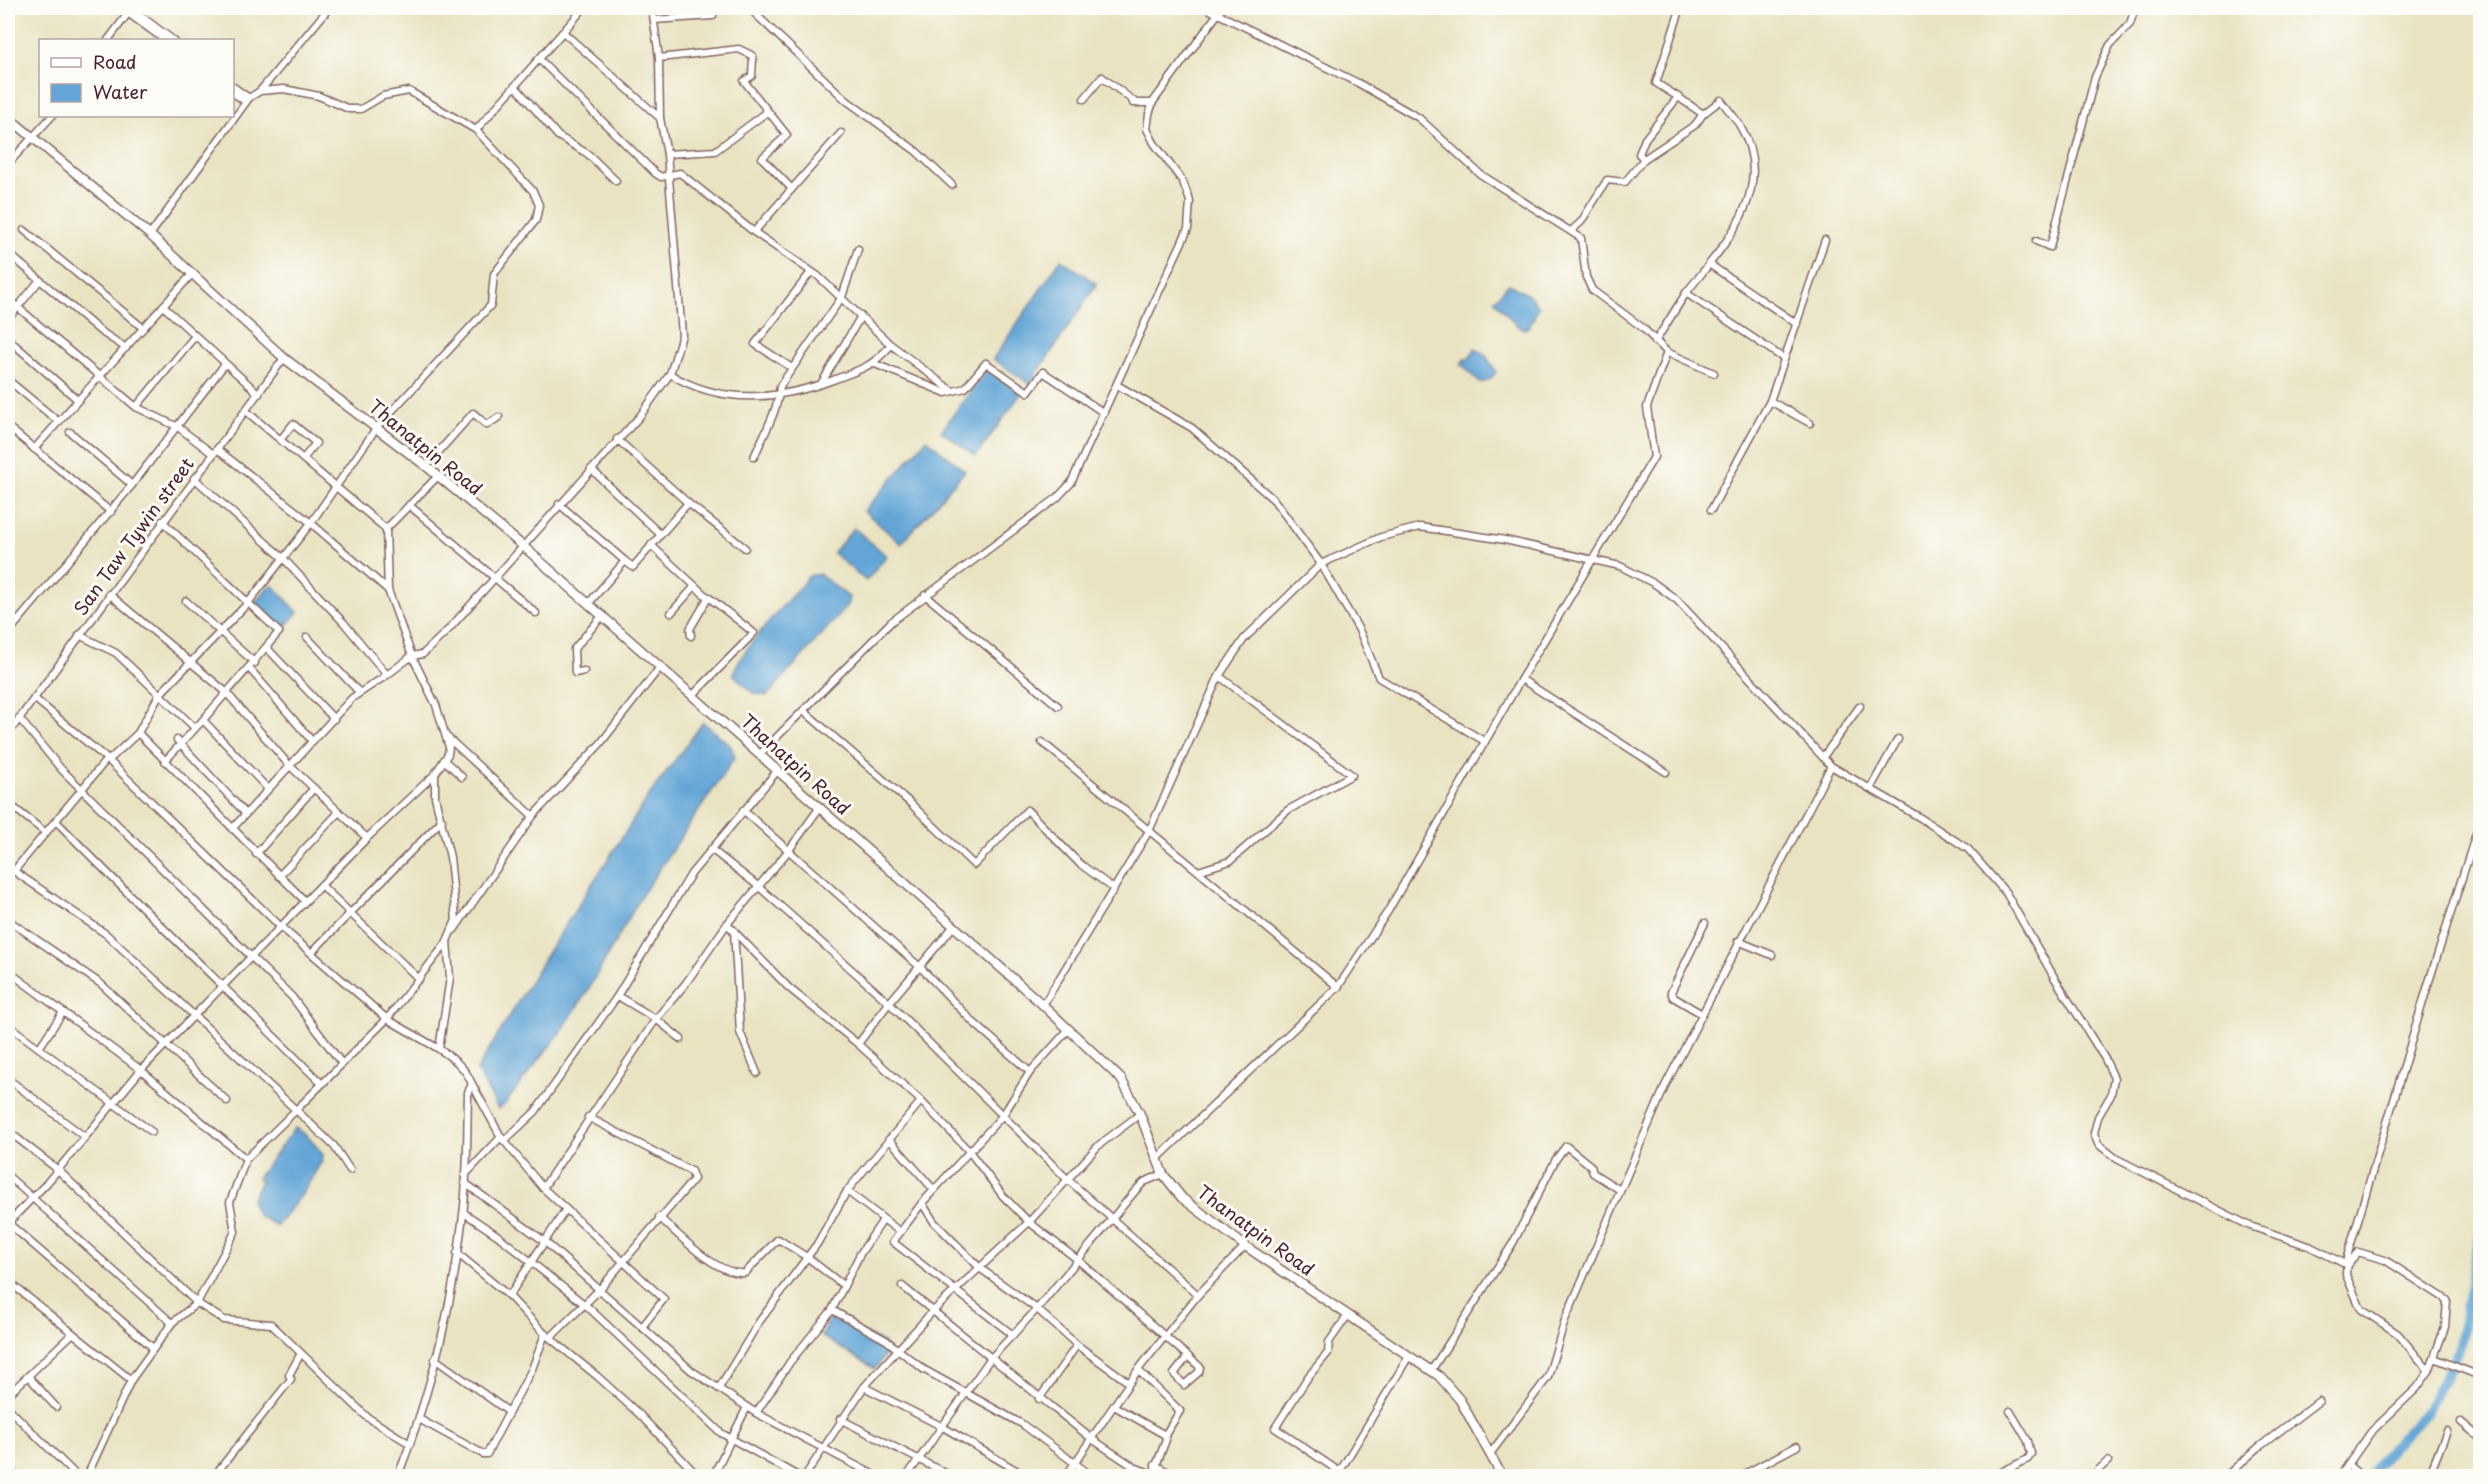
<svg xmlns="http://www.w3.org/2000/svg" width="2488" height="1484" viewBox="0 0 2488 1484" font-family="'Playpen Sans',sans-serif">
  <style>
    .water { fill: #62a5d6; stroke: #566280; stroke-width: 1.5 }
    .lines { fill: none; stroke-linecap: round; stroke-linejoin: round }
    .river { stroke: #62a5d6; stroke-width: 10 }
    .minor-casing { stroke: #826460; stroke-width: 9 }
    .major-casing { stroke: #826460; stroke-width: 11 }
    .minor { stroke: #fff; stroke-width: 6 }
    .major { stroke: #fff; stroke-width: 8 }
    .labels { text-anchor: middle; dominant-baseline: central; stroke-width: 6; stroke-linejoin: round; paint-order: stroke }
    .street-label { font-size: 18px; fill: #4a1f2b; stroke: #fdfcf7 }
  </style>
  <rect width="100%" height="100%" fill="#fdfcf7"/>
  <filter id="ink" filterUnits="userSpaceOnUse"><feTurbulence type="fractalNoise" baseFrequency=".0167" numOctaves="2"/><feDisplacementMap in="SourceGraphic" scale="12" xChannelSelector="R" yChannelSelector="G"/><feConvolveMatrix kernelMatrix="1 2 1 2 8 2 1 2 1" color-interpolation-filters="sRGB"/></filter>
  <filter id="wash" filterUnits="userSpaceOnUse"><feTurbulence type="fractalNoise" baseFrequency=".008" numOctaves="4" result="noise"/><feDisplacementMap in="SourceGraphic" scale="24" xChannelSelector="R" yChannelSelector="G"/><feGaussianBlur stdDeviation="1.35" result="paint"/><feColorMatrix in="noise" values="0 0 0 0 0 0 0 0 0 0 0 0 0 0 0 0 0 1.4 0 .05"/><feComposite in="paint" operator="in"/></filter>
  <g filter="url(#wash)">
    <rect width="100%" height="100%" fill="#e9e3c2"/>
    <g class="water">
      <polygon points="1061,259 1097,284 1030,384 993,359"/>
      <polygon points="1509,284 1530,296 1539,307 1529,327 1524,329 1517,326 1494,300"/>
      <path d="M1475,348L1486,356L1496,371C1493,378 1487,382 1480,383L1461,364L1465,359L1468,360Z"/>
      <polygon points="987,369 1021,394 976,456 941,431"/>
      <polygon points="927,439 965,471 901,544 864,511"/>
      <polygon points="854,528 887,556 866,581 833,553"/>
      <path d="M819,574L850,598L848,605L767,696L753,693L733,674C739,651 791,598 809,576Z"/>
      <polygon points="273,586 298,612 283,629 255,603 268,587"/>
      <polygon points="703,722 731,746 735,757 642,895 588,990 563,1029 504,1105 498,1109 477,1071 478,1068 545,957 650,794"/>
      <path d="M295,1128C307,1134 315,1144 323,1155L322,1161L303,1193L277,1226L257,1215L251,1200L261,1181L257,1178Z"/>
      <polygon points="831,1317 884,1343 888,1351 875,1369 821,1336"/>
    </g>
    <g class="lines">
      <polyline class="river" points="2369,1476 2390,1449 2425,1413 2458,1352 2480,1236"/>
    </g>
  </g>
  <g filter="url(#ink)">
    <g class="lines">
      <defs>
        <g id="minor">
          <polyline points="121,8 165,40"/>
          <polyline points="130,8 173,40"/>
          <polyline points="749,8 846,100 916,151 952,185"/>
          <polyline points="1206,8 1358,83 1419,118 1480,174 1581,238 1586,277 1592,290 1643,328 1667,352 1714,373"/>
          <polyline points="495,10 498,8"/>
          <polyline points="654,20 713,16"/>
          <polyline points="563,32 660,118"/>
          <polyline points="108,40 129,12"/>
          <polyline points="659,58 739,49 753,56 752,76 744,81 787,135 762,158 792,189"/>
          <polyline points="539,59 655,173 661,177 680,173 754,232 818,276 890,344 952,391"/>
          <polyline points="232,86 249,98"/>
          <polyline points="515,86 558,136 588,154 616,181"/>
          <polyline points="260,91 329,8"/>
          <polyline points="232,92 246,102"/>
          <path d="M1678,97L1703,114L1721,100C1727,109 1735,117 1740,126C1778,190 1724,245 1686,293L1783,358"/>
          <polyline points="1084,99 1102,77 1136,103"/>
          <polyline points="1133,103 1152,103"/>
          <polyline points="476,130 584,8"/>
          <polyline points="667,154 715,151 767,112"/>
          <polyline points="1644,159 1695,125 1703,114"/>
          <polyline points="8,164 52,116"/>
          <polyline points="24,230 143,328"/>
          <polyline points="1571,231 1581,222 1607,180 1625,182 1644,159 1639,154 1645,139 1678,97 1656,83 1680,10"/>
          <polyline points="754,232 841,133"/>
          <polyline points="2036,241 2050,247 2095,77 2110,45 2130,24 2135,8"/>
          <polyline points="8,253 100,331 126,348"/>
          <polyline points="1709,264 1797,324"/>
          <polyline points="8,299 136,407 178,427 213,454"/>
          <polyline points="163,306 259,394"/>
          <polyline points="8,319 39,281"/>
          <polyline points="8,339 78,400"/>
          <polyline points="1655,342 1686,293"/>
          <polyline points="875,364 946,393 965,388 986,363 1028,392 1043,372 1104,413"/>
          <polyline points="792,368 755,344 811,272"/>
          <path d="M670,374C722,406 779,400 833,380C861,369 871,368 891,345"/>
          <polyline points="8,380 59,422"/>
          <polyline points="821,384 861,316"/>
          <polyline points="1117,385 1192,428 1274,500 1321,564 1381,537 1420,527 1505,540 1620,566 1655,584 1677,600 1831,766 1919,817 1968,849 2006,893 2054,977 2105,1059 2114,1078 2111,1095 2098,1117 2094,1133 2098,1144 2117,1159 2250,1226 2309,1246 2347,1265 2358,1252 2385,1260 2447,1300 2445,1327 2429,1371 2417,1388 2371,1432 2340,1476"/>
          <polyline points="1770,401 1810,423"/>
          <polyline points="136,407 195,336"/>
          <path d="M246,411L386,529L388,590L412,656L436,705L449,747L448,754L435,774V797L450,857L456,920L447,941L450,978L439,1049C454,1059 465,1067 472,1084L468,1092C467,1133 468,1175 463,1215C453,1303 430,1394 398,1476"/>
          <polyline points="8,427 111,512"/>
          <polyline points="70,432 132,485"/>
          <polyline points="281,439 293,424 316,443 303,459"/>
          <polyline points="617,439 688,503 745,548"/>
          <polyline points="34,449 193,273"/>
          <polyline points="217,449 311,523 388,590"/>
          <path d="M754,457C764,434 778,411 780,386L842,297L858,249"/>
          <polyline points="426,466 473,413 487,425 499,417"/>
          <polyline points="591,469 660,534"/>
          <polyline points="194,478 283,558 344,623 387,675 412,656 423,654 449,629 640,416 670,374 682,335 667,154 660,118 659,58 652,8"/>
          <polyline points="559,504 625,561"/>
          <polyline points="409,505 536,613"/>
          <polyline points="1711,510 1770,401 1825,240"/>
          <polyline points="162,521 279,632 203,720"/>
          <polyline points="386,529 438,476"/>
          <polyline points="651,545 695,586 671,613"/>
          <polyline points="109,594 226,692 289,765 367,838"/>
          <polyline points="925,595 1058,706"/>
          <polyline points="186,601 255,663"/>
          <polyline points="589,603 625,561 633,567 688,503"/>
          <polyline points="8,633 132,485 225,364"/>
          <polyline points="79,635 116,653 195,728"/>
          <polyline points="691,636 690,629 708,598 695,586"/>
          <polyline points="307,637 359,692"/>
          <polyline points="267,648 334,719"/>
          <polyline points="249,668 312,741"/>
          <polyline points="584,671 575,673 574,649 603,615"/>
          <polyline points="1521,679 1666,772"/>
          <polyline points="693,695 754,633 707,596"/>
          <polyline points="34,698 107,759 281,927 387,1019 439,1049"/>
          <polyline points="804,711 908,801 974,865 1027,810 1079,863 1114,889"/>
          <polyline points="19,718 61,769 292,997 342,1064"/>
          <polyline points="138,733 305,901"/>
          <polyline points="8,734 284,358"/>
          <polyline points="446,736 533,816"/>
          <polyline points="177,740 245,813"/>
          <polyline points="1042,742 1338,987 1158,1158"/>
          <polyline points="760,754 891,622 1057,498 1071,483 1188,229 1190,201 1183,182 1154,143 1147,129 1149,114 1153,102 1222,8"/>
          <polyline points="1823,757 1860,706"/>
          <polyline points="109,760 138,733 159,695 248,603 311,523 377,427 491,305 494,274 536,220 539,205 533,191 476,130 409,91 383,96 361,109 349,109 319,96 284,89 260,91 249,98 150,235"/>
          <polyline points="444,760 462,777"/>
          <polyline points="165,761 203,720 267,788"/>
          <polyline points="1870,789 1898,739"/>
          <polyline points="8,803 46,833"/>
          <polyline points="743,810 921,968 973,1022 1030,1072"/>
          <path d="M56,821C143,910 234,996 322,1084"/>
          <polyline points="232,829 352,698 387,675"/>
          <polyline points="711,849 758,886 889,1003 1066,1178 1198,1295"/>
          <polyline points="256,854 314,788"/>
          <polyline points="8,867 106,934 296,1110 246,1159 230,1202 235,1232 197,1303 172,1323 131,1380 87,1476"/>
          <polyline points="1198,871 1230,861 1288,810 1352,775 1219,676"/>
          <polyline points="13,872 107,759"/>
          <polyline points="279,876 339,812"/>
          <polyline points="321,885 419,979"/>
          <polyline points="8,920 101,984 227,1101"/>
          <polyline points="727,924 789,988 858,1044 921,1101 969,1151 1003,1196 1029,1222 1078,1260 1200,1367 1199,1372 1184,1385 1174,1374 1188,1356"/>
          <polyline points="454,930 533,816 600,744 661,666"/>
          <polyline points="734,930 740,1032 757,1073"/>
          <polyline points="1738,941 1772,955"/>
          <polyline points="312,952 442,820"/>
          <polyline points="8,971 141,1070 246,1159"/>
          <polyline points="1338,987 1388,911 1521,679 1654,457 1647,407 1667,352"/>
          <polyline points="616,998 691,874 778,770"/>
          <polyline points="1043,1005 1149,831 1219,676 1244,639 1321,564 1359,630 1379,678 1484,741"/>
          <polyline points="1702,1014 1673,997 1671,992 1705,923"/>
          <polyline points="8,1025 152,1132"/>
          <polyline points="858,1044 889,1003 953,927"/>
          <polyline points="39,1048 63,1012"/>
          <polyline points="8,1079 85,1137"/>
          <polyline points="472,1084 501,1137 543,1188 664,1299 642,1327"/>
          <polyline points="8,1131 57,1169 197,1303 224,1320 271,1324 367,1417 410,1444"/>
          <polyline points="889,1139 934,1190"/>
          <polyline points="504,1141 535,1112 616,998 621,998 656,1019 681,1039"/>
          <polyline points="350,1170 334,1146 296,1110 387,1019 447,942"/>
          <polyline points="465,1175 501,1137"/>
          <polyline points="8,1176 172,1323"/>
          <polyline points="465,1183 544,1241 692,1371 756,1413 876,1476"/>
          <polyline points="543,1188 656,1019 686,983 727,924 789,850 820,807"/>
          <polyline points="922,1203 934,1222 981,1269 1037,1309 1077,1345 1128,1382"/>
          <polyline points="464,1213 497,1235 589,1308 721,1433 798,1476"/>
          <path d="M659,1217C679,1235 717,1276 745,1273L778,1239L807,1257L844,1286"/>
          <polyline points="8,1223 46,1184 141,1070 367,838 435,774"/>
          <polyline points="8,1223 152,1347"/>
          <polyline points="899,1231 847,1191 921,1101"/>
          <polyline points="457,1253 509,1296 545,1334 597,1376 640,1415 698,1476"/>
          <polyline points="8,1281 131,1380"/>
          <polyline points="902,1286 1092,1439 1134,1467 1152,1474"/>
          <polyline points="509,1296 566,1209"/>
          <polyline points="832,1310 860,1254 883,1220"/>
          <polyline points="1013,1335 893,1242 922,1203 1003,1115 1030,1072 1069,1029"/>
          <polyline points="550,1338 599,1290 694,1179 691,1171 588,1117"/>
          <polyline points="2434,1358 2480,1376"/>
          <polyline points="435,1359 509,1412 532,1369 545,1334"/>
          <polyline points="1138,1370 1180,1411 1165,1435 1166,1440 1152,1476"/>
          <polyline points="1431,1371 1513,1243 1556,1159 1566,1146 1591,1166 1593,1173 1620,1190"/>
          <polyline points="2429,1371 2398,1334 2361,1309 2346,1275 2347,1257 2428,985 2480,821"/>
          <polyline points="28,1376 56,1407"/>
          <polyline points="864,1387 943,1427 1026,1476"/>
          <polyline points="719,1388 759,1322 817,1244 847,1191"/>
          <polyline points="8,1395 72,1334"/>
          <polyline points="1039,1399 1077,1345"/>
          <polyline points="1114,1406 1165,1435"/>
          <polyline points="8,1408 77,1476"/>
          <polyline points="756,1413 790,1362 832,1310 886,1340 923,1369 1022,1424 1092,1476"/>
          <polyline points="419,1419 483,1454 487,1454 509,1412"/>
          <polyline points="840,1419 951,1476"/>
          <polyline points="2461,1422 2480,1438"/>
          <polyline points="1490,1454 1548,1377 1565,1320 1666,1084 1831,766"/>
          <polyline points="1155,1465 1175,1476"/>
          <polyline points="2348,1465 2361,1476"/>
          <polyline points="8,1468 16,1476"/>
          <polyline points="1340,1472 1275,1428 1308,1377 1328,1353 1329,1342 1348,1315"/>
          <polyline points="214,1476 291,1379 289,1375 300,1355"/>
          <polyline points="713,1476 747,1407"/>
          <polyline points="805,1476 864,1387 932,1312 1029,1222 1099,1145 1140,1114"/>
          <polyline points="907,1476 990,1359 1037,1309 1136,1190 1144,1182 1163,1174"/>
          <polyline points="1066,1476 1138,1370 1198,1295 1245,1246"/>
          <polyline points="1337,1476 1409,1356"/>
          <polyline points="1741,1476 1797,1446"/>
          <polyline points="1993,1476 2028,1459 2031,1454 2028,1441 2010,1411"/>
          <polyline points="2092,1476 2108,1461"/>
          <polyline points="2226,1476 2259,1447 2319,1401"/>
          <polyline points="2429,1476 2447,1431"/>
        </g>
        <polyline id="major" points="8,117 150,235 284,358 426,466 523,546 1043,1005 1121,1079 1140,1114 1163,1174 1182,1198 1245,1246 1439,1376 1460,1400 1502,1476"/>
      </defs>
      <use href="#minor" class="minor-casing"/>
      <use href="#major" class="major-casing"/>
      <use href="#minor" class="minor"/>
      <use href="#major" class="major"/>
    </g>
  </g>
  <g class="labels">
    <g class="street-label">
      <text transform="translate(426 447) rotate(39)">Thanatpin Road</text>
      <text transform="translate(133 536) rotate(-54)">San Taw Tywin street</text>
      <text transform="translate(796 764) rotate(42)">Thanatpin Road</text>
      <text transform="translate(1256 1230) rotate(36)">Thanatpin Road</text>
    </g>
  </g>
  <rect width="2488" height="1484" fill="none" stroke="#fdfcf7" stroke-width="30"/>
  <rect x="39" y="39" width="195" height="78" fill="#fdfcf7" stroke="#b5a4a5" stroke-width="1.5"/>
  <rect x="51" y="58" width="30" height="9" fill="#ffffff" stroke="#b5a4a5" stroke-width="1.5"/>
  <text x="93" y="69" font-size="18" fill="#4a1f2b">Road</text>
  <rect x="51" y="84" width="30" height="18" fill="#62a5d6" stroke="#b5a4a5" stroke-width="1.5"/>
  <text x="93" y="99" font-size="18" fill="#4a1f2b">Water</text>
</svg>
